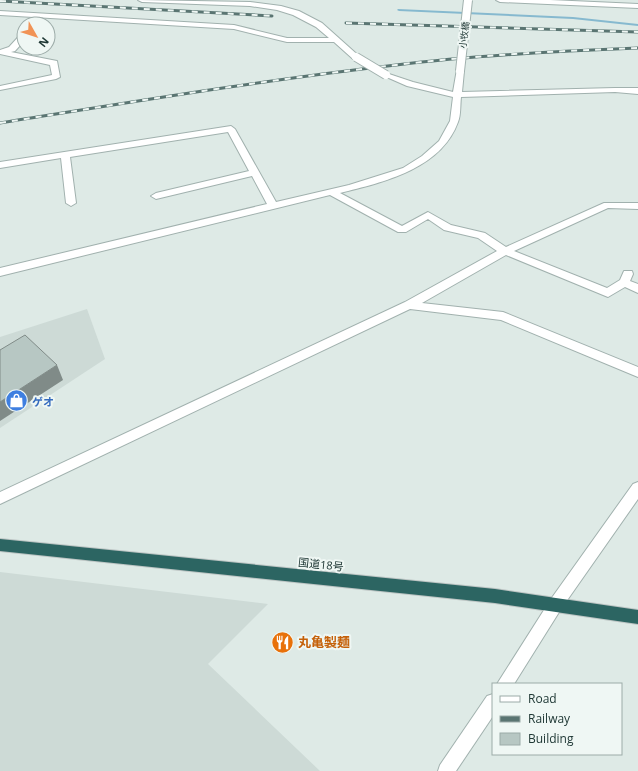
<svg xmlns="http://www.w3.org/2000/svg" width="638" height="771" viewBox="0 0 638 771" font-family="'Open Sans','Noto Sans JP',sans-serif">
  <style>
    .built { fill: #cddad6 }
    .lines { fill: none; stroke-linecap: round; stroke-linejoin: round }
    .stream { fill: #86b9cf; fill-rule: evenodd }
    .minor-casing { stroke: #a1b1ae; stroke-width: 2 }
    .highway-casing { stroke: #bcc4c3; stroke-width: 2 }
    .minor { fill: #fff; fill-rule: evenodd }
    .highway { fill: #2c6562; fill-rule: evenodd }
    .rail-casing { stroke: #5a7572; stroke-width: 3 }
    .rail { stroke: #eff7f4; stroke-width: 2; stroke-dasharray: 6; stroke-linecap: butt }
    .minor-bridge-casing { stroke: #a1b1ae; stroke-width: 10; stroke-linecap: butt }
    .minor-bridge { stroke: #fff; stroke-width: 8 }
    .shaded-wall { fill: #808b88 }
    .building { fill: #b7c7c3; stroke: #808b88 }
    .labels { text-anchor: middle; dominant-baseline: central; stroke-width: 4; stroke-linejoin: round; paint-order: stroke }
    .far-street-label { font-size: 9px; fill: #203936; stroke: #eff7f4 }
    .shop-label { font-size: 11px; font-weight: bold; fill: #366cbe; stroke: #eff7f4; text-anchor: start }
    .street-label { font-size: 11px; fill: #203936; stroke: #eff7f4 }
    .near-food-label { font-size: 13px; font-weight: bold; fill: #c56008; stroke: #eff7f4; text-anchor: start }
  </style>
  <rect width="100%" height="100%" fill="#deeae6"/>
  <g class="built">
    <polygon points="87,309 105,359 0,428 0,337"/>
    <polygon points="0,572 268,604 208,664 320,771 0,771"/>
  </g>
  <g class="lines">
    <polygon class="stream" points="398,9 573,17 638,24 638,26 573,19 399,11 397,10"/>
    <defs>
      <g id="minor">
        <polygon points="138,0 250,2 281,6 299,11 322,23 360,57 356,59 353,59 334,42 287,42 234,29 0,15 0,11 234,25 287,38 329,38 316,27 293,15 277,10 250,6 142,2"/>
        <polygon points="496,0 550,0 638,4 638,8 500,2"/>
        <polygon points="21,34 24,34 24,41 15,51 11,52 57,61 60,77 56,79 0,90 0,86 52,75 50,65 0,54 0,50 9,47"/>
        <path d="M457,69H460L464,71L462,92L615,88H638V94L615,92L461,97C460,105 461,115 458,122C441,169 384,182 340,193L402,226L428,212L451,225L485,233L506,247L604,203H638V209L608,208L514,251L607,288L620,280L624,271H632L633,274L630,281L638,284V293L625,287L608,297L506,255L422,303L503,312L638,367V377L501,320L410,309L0,504V492L405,302L497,251L478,238L444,230L428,219L406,232H398L330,195L0,276V268L267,204L252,176L156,199L151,196L156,193L249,171L228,132L70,157L76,203L71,206L66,203L61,158L0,168V162L231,126L235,129L276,202L349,185L403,168L422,156L439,141L450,121L453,97L407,86L382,75L386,73L413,82L453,92Z"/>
        <polygon points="638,482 638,499 561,609 514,684 497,684 551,599 633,484"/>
        <polygon points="493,694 493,716 456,771 438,771 440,765 487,696"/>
      </g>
      <polygon id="highway" points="0,539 495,589 638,610 638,624 495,603 0,551"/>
    </defs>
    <use href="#minor" class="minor-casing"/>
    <use href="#highway" class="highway-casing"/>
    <use href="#minor" class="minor"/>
    <use href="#highway" class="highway"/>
    <defs>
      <g id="rail">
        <polyline points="0,1 272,16"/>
        <polyline points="346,23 638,32"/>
        <path d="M0,123C132,102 264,80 396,65C477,55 557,51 638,48"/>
      </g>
    </defs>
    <use href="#rail" class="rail-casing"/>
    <use href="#rail" class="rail"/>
    <defs>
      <g id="minor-bridge">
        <polyline points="356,57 386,75"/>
        <polyline points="460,71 468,0"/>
      </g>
    </defs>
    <use href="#minor-bridge" class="minor-bridge-casing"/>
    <use href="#minor-bridge" class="minor-bridge"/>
  </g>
  <polygon class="shaded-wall" points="57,365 63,380 0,421 0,402"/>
  <polygon class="building" points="25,335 57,365 0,402 0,350"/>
  <defs>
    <symbol id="shop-disc" viewBox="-11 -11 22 22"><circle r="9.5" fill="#3f7fe0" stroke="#eff7f4"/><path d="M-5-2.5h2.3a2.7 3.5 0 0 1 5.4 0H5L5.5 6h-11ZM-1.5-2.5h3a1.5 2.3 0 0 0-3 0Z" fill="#fff"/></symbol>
    <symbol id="restaurant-disc" viewBox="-11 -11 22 22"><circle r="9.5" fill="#e8710a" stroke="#eff7f4"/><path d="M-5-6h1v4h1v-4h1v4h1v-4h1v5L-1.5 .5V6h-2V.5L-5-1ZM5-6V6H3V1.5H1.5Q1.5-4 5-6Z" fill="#fff"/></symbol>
  </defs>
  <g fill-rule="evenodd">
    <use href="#shop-disc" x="4" y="388" width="25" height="25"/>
    <use href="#restaurant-disc" x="270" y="630" width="25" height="25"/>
  </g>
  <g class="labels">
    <g class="far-street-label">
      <text transform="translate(464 35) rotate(-83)">小牧橋</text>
    </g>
    <g class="shop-label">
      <text x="32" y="401">ゲオ</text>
    </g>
    <g class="street-label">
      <text transform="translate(321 564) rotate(6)">国道18号</text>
    </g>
    <g class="near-food-label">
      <text x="298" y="642">丸亀製麺</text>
    </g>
  </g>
  <rect x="492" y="683" width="130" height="72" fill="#eff7f4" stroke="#9caba8"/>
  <rect x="500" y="696" width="20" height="6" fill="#ffffff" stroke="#9caba8"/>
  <text x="528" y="703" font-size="12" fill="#203936">Road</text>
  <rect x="500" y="716" width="20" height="6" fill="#5a7572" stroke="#9caba8"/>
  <text x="528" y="723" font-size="12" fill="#203936">Railway</text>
  <rect x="500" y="733" width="20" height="12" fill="#b7c7c3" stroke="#9caba8"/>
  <text x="528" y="743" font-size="12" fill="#203936">Building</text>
  <g transform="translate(36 36) rotate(129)"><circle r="19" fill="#eff7f4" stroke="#9caba8"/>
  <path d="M0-3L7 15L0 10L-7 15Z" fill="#f19356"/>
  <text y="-6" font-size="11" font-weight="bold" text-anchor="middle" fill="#203936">N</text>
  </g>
</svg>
